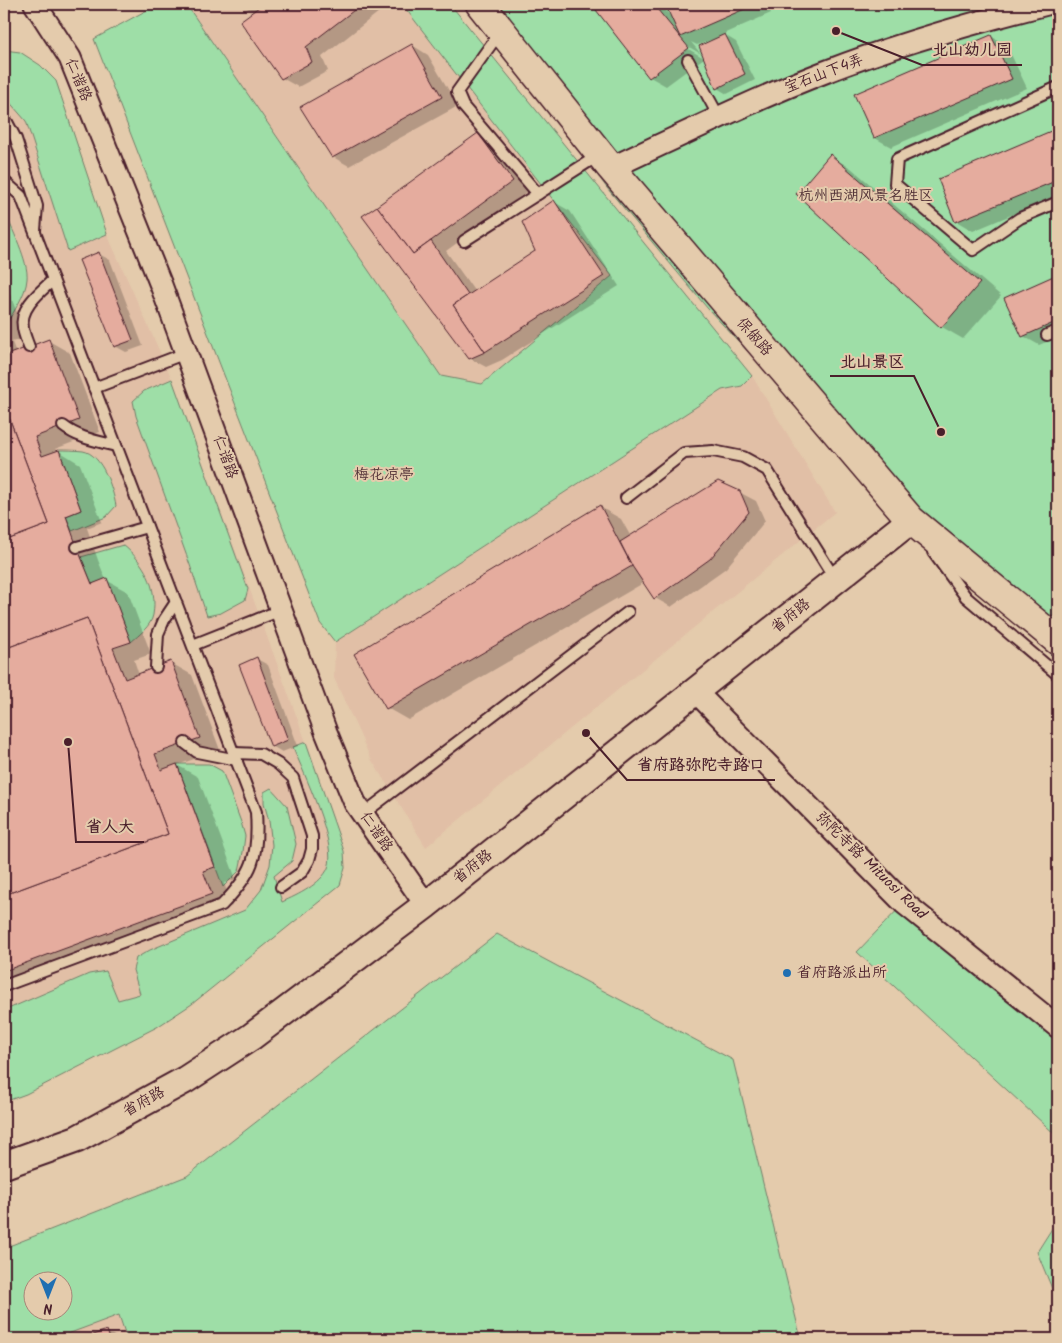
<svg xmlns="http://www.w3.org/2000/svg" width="1062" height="1343" viewBox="0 0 1062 1343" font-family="Kalam,'LXGW WenKai TC',sans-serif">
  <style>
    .built { fill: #e1bfa6 }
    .green { fill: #9edea7; stroke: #747e69; fill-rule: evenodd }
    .shadow { fill: #0003 }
    .building { fill: #e5ac9e; stroke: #4a1f2b }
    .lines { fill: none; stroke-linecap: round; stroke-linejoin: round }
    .service-casing { stroke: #4a1f2b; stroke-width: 14 }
    .minor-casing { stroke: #4a1f2b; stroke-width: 25 }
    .tertiary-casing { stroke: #4a1f2b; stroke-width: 30 }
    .secondary-casing { stroke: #4a1f2b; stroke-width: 31 }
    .service { stroke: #e4cbac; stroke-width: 10 }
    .minor { stroke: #e4cbac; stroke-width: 21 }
    .tertiary { stroke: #e4cbac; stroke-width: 26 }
    .secondary { stroke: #e4cbac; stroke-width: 28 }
    .poi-dot { fill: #1f6fb2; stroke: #e4cbac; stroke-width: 2 }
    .labels { text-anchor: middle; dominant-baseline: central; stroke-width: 4; stroke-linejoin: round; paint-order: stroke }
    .street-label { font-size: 15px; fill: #4a1f2b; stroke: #e4cbac }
    .park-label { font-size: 15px; fill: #523237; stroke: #e4cbac }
    .poi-label { font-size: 15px; fill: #4a1f2b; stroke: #e4cbac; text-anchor: start }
    .leader { fill: none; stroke: #4a1f2b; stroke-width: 2 }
    .callout-dot { fill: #4a1f2b; stroke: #e4cbac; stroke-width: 2 }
    .callout-label { font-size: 16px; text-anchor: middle; font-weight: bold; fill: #4a1f2b; stroke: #e4cbac; stroke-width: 4; stroke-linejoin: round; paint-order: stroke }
  </style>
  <rect width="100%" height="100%" fill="#e4cbac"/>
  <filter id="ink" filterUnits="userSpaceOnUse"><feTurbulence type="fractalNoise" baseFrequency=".02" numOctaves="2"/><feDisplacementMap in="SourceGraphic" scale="10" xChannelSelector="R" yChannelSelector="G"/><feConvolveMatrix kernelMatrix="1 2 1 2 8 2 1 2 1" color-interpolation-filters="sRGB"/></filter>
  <g filter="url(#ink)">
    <g class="built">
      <polygon points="186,4 402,4 612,276 482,384 441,376"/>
      <polygon points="4,50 20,52 40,65 56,81 107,234 172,379 306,742 344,851 345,868 340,885 192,1004 4,1071"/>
      <polygon points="752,376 835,512 426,847 371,759 334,678 335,642 722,390 742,386"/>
      <polygon points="119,1315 127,1339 54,1339"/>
    </g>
    <g class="green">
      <polygon points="158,4 186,4 441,376 482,384 612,276 402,4 450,4 752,376 742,386 722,390 335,642 320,623 94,39"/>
      <polygon points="473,4 1058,4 1058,661 939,555 708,309 607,188"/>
      <polygon points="4,50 20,52 40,65 56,81 107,234 68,251 26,121 6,98 4,97"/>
      <path d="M4,210C11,227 29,262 27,279C26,295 13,312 6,325L4,320Z"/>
      <polygon points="172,379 248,589 245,600 221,613 207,616 190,565 136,416 133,401 144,391"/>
      <path d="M59,450C66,450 75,450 83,451C102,454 113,489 116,506L106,517L72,531L66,516L81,510Z"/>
      <path d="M123,545C144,562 158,587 153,615C151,626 139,635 131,642L107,579L92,584L81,557Z"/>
      <path d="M306,742L344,851L345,868L340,885L192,1004L157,1027L26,1094L4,1102V1009H8L89,974L106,971L118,1000L140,994L133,970L136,958L150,950L245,910L261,890L270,865L272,845L269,821L264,803V792L271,788L287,806L296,844L292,861L274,876L282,902C298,895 321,884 328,868C338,844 303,772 293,747Z"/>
      <polygon points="177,764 209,764 222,771 241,822 245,836 243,852 239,871 223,887"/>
      <polygon points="904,903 1058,1027 1058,1137 857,952"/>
      <path d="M497,934L733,1060L801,1339H127L119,1315L54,1339H4V1248L187,1176ZM32,1280H62V1310H32Z"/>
      <polygon points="1058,1219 1058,1303 1037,1252"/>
    </g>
    <g class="shadow">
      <polygon points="240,4 389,4 322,57 328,71 298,87 282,78 254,12"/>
      <polygon points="591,4 660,4 671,17 666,4 767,4 771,13 723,34 736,42 755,80 727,94 717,88 711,40 697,45 691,42 701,54 684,44 683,46 704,58 666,86 650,77 600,9"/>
      <polygon points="873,4 900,4 885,11"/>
      <polygon points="991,36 1007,46 1027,88 891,147 875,138 855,95"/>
      <polygon points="412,45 428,55 458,106 349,166 333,157"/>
      <polygon points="1058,129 1058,195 973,231 956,221 940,180"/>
      <polygon points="478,135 494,144 528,191 446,251 475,292 536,252 554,202 570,211 619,286 502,360 486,367 469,358 364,217"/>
      <polygon points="830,156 851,168 1001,296 963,339 942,327 798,194"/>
      <polygon points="99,254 110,260 143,346 126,352 115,346"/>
      <polygon points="1058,275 1058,337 1039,345 1023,336 1006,298"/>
      <polygon points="4,278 26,337 12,342 16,353 49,341 70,353 100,432 55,449 57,452 59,451 80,464 102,522 87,528 98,560 106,580 128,592 151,654 134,660 139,675 171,663 192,675 220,750 177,765 198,777 236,879 224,883 232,906 4,991"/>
      <polygon points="739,492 756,501 765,521 726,568 671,607 655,598 645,582 408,720 387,708 600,507 621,519 631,537"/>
      <polygon points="257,659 268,665 298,746 282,752 272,746"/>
      <polygon points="107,1332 120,1339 85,1339"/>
    </g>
    <g class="building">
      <polygon points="263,4 362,4 306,47 312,62 281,79 240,21"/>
      <polygon points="605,4 653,4 689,48 649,78 596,10"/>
      <polygon points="665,4 756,4 680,37"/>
      <polygon points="725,34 745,74 716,89 699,46"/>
      <polygon points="991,35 1012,79 874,138 854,94"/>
      <polygon points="412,44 442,97 332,158 300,107"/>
      <polygon points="1058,128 1058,180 955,222 938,179"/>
      <polygon points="478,133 513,181 413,254 377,206"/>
      <polygon points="830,154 980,283 941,328 796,194"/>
      <polygon points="554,200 604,276 485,352 453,305 535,251 522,222"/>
      <polygon points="377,206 413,254 431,241 468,295 453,305 485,352 469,359 362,216"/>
      <polygon points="99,252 133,340 114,347 79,260"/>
      <polygon points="1058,274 1058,321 1022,337 1004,298"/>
      <polygon points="49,339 79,420 35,437 42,456 59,450 81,510 66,516 77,547 92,584 107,578 131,642 113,648 125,679 171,661 200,738 155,754 161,770 177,764 215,867 203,871 212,894 4,971 4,895 168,834 87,618 4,649 4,541 49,524 4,404 4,356"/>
      <polygon points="4,404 49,524 4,541"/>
      <polygon points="718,481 740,491 749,512 710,559 654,599 632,566 620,542"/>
      <polygon points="600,505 632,566 386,709 354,654"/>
      <polygon points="87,618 168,834 4,895 4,649"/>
      <polygon points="257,657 288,740 271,747 239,665"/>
      <polygon points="107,1330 110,1339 82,1339"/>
    </g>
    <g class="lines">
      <defs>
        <g id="service">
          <polyline points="500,32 457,92 463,106 538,194"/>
          <polyline points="688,60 719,117"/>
          <polyline points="1058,87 897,159 895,184 973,250 1020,218 1058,202"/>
          <polyline points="4,120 7,122 16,139 37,206 35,230"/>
          <path d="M4,181L21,196L256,812C259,857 253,873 222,905L4,986"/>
          <polyline points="464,241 599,155"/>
          <polyline points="1047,335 1058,331"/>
          <path d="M29,347C27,341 24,335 23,328C19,308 40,292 53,280"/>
          <polyline points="94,388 186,353"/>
          <path d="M63,426C78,438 97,441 116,446"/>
          <polyline points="626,498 684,453 713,451 743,457 767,470 835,579"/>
          <polyline points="77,547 147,527"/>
          <polyline points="933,552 966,597 1058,675"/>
          <polyline points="193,645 281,610"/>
          <polyline points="156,667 158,634 164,620 176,602"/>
          <polyline points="185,743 197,752 237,760"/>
          <polyline points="234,753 261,754 278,764 293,778 312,836 312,849 309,860 302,872 281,887"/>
          <polyline points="363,814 628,612"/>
        </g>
        <g id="minor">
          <polyline points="35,4 70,58 161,285 326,732 355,803 426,905"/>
          <path d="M611,168C682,135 752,100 825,72C897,44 972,23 1047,4"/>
          <polyline points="696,692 904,903 1058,1027"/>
        </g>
        <polyline id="tertiary" points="4,1165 77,1139 185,1080 251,1037 426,905 911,520"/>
        <polyline id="secondary" points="480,4 611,168 911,520 1058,641"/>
      </defs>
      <use href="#service" class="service-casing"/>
      <use href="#minor" class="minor-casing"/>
      <use href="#tertiary" class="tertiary-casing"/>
      <use href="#secondary" class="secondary-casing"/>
      <use href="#service" class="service"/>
      <use href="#minor" class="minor"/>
      <use href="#tertiary" class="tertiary"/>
      <use href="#secondary" class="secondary"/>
    </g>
  </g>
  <circle class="poi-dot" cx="787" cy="973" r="5"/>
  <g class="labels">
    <g class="street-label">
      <text transform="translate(824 74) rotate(-21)">宝石山下4弄</text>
      <text transform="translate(78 80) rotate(67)">仁谐路</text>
      <text transform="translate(754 337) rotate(49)">保俶路</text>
      <text transform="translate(225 457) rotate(70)">仁谐路</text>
      <text transform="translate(791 616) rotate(-39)">省府路</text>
      <text transform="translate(376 832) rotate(55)">仁谐路</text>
      <text transform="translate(871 866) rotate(44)">弥陀寺路 Mituosi Road</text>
      <text transform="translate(473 867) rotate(-38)">省府路</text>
      <text transform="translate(144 1102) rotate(-29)">省府路</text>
    </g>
    <g class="park-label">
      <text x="866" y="196">杭州西湖风景名胜区</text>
      <text x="384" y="475">梅花凉亭</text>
    </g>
    <g class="poi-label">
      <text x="797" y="973">省府路派出所</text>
    </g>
  </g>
  <path class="leader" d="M836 31L922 65H1022M941 432L914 376H830M586 733L627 780H775M68 742L76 842H144"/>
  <g class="callout-dot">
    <circle cx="836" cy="31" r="5"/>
    <circle cx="941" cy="432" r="5"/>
    <circle cx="586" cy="733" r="5"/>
    <circle cx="68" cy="742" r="5"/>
  </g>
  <g class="callout-label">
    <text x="972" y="55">北山幼儿园</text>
    <text x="872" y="367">北山景区</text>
    <text x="701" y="770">省府路弥陀寺路口</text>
    <text x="110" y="832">省人大</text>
  </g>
  <rect width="1062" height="1343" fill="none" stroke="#e4cbac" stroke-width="20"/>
  <rect x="10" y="10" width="1042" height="1323" fill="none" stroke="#4a1f2b" stroke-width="2" filter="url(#ink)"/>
  <g transform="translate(48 1296) rotate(180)"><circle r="24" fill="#e4cbac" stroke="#a68678"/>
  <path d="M0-4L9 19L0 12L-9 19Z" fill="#1f6fb2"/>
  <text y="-8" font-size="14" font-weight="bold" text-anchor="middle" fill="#4a1f2b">N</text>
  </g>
</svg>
